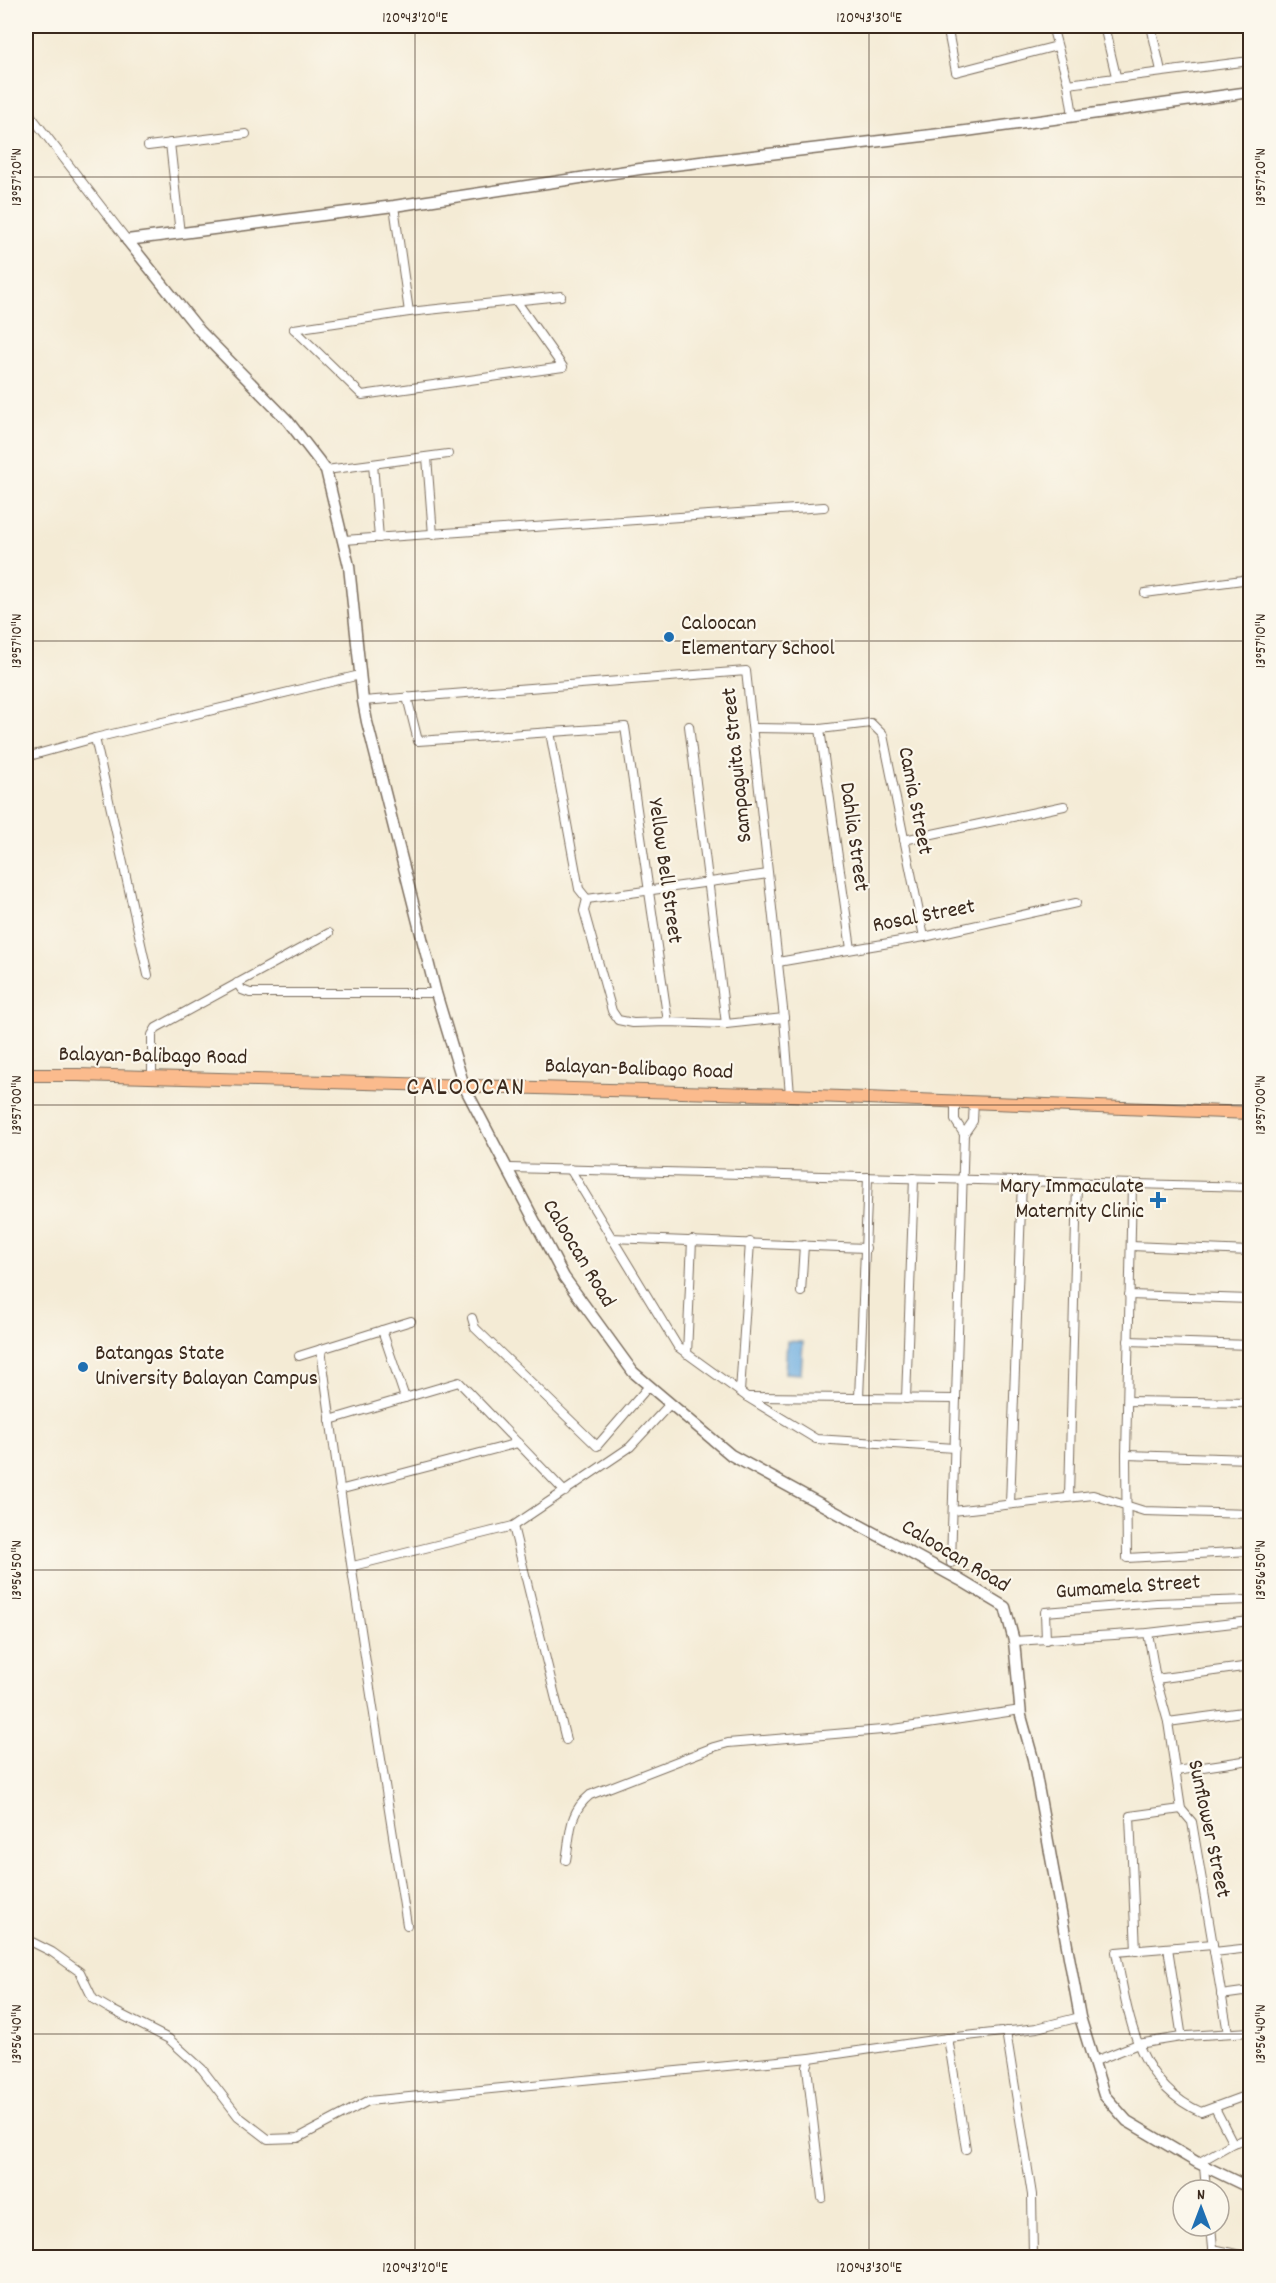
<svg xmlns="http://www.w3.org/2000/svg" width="1276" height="2283" viewBox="0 0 1276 2283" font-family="Dekko,sans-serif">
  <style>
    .water { fill: #6dade0; stroke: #546c7f; stroke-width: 1.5 }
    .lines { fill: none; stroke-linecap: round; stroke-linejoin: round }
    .minor-casing { stroke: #7c6e5e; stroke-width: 10 }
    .tertiary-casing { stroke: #7c6e5e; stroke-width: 13 }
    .primary-casing { stroke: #7c6e5e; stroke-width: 14 }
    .minor { stroke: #fff; stroke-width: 8 }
    .tertiary { stroke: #fff; stroke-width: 10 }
    .primary { stroke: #fbbb8d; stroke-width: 12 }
    .ticks { fill: none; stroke: #3b2a1e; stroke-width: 1.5; stroke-opacity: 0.45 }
    .poi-dot { fill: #1f6fb2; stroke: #fbf7ec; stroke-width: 2 }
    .labels { text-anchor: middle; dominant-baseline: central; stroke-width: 4.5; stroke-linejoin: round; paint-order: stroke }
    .poi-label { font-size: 22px; fill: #3b2a1e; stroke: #fbf7ec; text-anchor: start }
    .street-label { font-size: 22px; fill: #3b2a1e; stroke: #fbf7ec }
    .quarter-label { font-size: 26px; letter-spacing: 1.5px; fill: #3b2a1e; stroke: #fbf7ec }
    .neatline { fill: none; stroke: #3b2a1e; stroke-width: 2 }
    .ticks-label { font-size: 15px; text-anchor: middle; fill: #3b2a1e }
  </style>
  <rect width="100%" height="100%" fill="#fbf7ec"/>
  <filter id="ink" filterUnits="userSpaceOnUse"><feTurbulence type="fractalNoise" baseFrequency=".0167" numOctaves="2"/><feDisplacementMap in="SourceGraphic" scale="12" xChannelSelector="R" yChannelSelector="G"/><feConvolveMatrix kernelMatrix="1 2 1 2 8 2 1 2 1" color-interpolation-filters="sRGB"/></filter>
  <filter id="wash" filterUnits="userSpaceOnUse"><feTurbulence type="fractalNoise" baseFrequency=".008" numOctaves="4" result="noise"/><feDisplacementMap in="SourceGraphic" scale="24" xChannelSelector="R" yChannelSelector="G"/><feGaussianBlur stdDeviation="1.35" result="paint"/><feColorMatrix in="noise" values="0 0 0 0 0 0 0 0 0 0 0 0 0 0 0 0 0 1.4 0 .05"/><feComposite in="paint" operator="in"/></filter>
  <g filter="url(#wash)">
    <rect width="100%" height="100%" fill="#f4ebd5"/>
    <polygon class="water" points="787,1341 803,1342 801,1374 785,1373"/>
  </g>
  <g filter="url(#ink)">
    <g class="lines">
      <defs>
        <g id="minor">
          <polyline points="947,26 956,72 1057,46"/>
          <polyline points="1052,26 1068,84 1073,115"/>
          <polyline points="1104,26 1116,76"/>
          <polyline points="1151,26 1161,71"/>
          <polyline points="1068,84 1250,61"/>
          <polyline points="26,105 31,116 127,240"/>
          <polyline points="170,143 180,234"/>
          <polyline points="148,146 246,134"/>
          <polyline points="394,206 409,312"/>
          <polyline points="294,329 362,395 563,367 517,302"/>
          <polyline points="294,329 409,312 561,296"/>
          <polyline points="427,457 433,535"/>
          <polyline points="373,464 379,538"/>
          <polyline points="326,470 448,454"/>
          <polyline points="344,540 824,507"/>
          <polyline points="1145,593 1250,579"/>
          <polyline points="407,697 418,741 625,727 668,1022"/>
          <polyline points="363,701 746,671 784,1018 790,1095"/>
          <polyline points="689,726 726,1024"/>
          <polyline points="753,728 820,729 871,723 883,735 924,937"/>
          <polyline points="820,729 851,949"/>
          <polyline points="550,732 579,889 587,899"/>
          <polyline points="95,738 148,975"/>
          <polyline points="26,757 95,738 360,675"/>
          <polyline points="904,840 1064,806"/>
          <polyline points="587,899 584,911 612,1011 618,1020 633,1023 668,1022 726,1024 784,1018"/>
          <polyline points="587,899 768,874"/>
          <polyline points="778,962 924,937 1076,903"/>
          <polyline points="237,983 242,990 250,993 436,993"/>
          <polyline points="152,1077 152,1035 156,1028 329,933"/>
          <polyline points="955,1101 955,1120 964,1134"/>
          <polyline points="510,1168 1250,1187"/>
          <polyline points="570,1169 678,1347 747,1397 816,1439 955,1448"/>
          <polyline points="1132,1184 1126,1455 1127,1558 1250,1551"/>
          <polyline points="611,1238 866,1248"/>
          <polyline points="1131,1246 1250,1251"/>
          <polyline points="801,1292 804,1245"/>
          <polyline points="1129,1295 1250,1299"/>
          <polyline points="472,1318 475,1328 597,1446 649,1386"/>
          <polyline points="382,1330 405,1398"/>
          <polyline points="1128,1341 1250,1345"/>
          <path d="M321,1349C346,1542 377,1733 407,1925"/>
          <polyline points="687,1354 692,1240"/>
          <polyline points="299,1356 411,1321"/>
          <polyline points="740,1392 750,1242"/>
          <polyline points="747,1397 956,1399"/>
          <polyline points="859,1398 868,1177"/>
          <polyline points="906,1399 914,1178"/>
          <polyline points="1128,1401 1250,1403"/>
          <polyline points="330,1420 459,1382 565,1492"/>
          <polyline points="1126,1455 1250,1459"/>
          <polyline points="339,1490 518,1443"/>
          <polyline points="1069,1497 1077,1183"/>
          <polyline points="1010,1504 1022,1181"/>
          <polyline points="953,1511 1093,1495 1144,1511 1250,1514"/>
          <polyline points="513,1526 566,1740"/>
          <polyline points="951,1563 964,1134 973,1121 974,1101"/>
          <polyline points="353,1566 513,1526 630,1447 670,1404"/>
          <polyline points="1148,1633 1156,1679 1168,1722 1181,1809 1192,1822 1228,2033"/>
          <polyline points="1046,1640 1045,1612 1157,1603 1250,1600"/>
          <polyline points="1014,1641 1148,1633 1250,1621"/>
          <polyline points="1156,1679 1250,1666"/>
          <polyline points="1168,1722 1250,1711"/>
          <polyline points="1176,1771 1250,1760"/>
          <path d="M566,1860C571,1833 568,1813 590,1795L714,1747L728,1743L894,1729L1021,1710"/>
          <polyline points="32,1942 52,1952 80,1972 93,1999 110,2009 169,2039 202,2069 238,2116 268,2139 298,2138 368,2101 810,2058"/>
          <path d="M1213,1944L1116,1952C1128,2014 1136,2084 1201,2112L1250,2094"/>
          <polyline points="1168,1948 1182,2038"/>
          <polyline points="1136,1951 1130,1816 1181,1809"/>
          <polyline points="1214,1952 1250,1948"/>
          <polyline points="1221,1995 1250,1991"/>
          <polyline points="1006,2031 1032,2195 1033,2258"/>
          <polyline points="948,2038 966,2149"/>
          <polyline points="1095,2061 1138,2044 1187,2036 1250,2032"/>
          <polyline points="1215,2108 1233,2143"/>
          <polyline points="1198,2163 1233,2143 1250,2138"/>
          <polyline points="1204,2166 1206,2190"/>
          <polyline points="822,2198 807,2067 810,2058 940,2039 1037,2028 1080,2017"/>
          <polyline points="1211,2226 1214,2258"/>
          <polyline points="1213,2249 1250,2257"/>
        </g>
        <g id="tertiary">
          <polyline points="127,240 200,331 288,421 326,470 349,566 363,701 367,722 436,993 464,1086 564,1277 633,1372 731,1455 960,1580 1005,1607 1014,1641 1021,1716 1033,1759 1080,2017 1104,2095 1127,2121 1198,2163 1250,2188"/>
          <polyline points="127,240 394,206 640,169 966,131 1250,92"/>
        </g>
        <polyline id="primary" points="26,1075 78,1075 790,1095 1250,1113"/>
      </defs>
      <use href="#minor" class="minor-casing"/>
      <use href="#tertiary" class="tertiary-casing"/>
      <use href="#primary" class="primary-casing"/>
      <use href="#minor" class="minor"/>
      <use href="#tertiary" class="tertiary"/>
      <use href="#primary" class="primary"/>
    </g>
  </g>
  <path class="ticks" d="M415,26V2258M869,26V2258M26,177H1250M26,641H1250M26,1105H1250M26,1570H1250M26,2034H1250"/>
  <g class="poi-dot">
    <circle cx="669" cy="637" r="6"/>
    <path d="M1155 1191h6v6h6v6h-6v6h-6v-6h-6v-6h6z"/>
    <circle cx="83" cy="1367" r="6"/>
  </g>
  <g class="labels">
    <g class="poi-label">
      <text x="681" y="624">Caloocan<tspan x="681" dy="25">Elementary School</tspan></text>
      <text x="1144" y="1187" text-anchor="end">Mary Immaculate<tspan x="1144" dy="25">Maternity Clinic</tspan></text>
      <text x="95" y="1354">Batangas State<tspan x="95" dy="25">University Balayan Campus</tspan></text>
    </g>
    <g class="street-label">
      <text transform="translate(738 765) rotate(-96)">Sampaguita Street</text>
      <text transform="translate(914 801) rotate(79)">Camia Street</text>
      <text transform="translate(853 837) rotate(82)">Dahlia Street</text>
      <text transform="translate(664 871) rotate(82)">Yellow Bell Street</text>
      <text transform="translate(924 917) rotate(-11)">Rosal Street</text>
      <text transform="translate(153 1057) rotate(1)">Balayan-Balibago Road</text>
      <text transform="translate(639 1070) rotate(2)">Balayan-Balibago Road</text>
      <text transform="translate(578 1254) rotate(59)">Caloocan Road</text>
      <text transform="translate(955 1557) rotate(31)">Caloocan Road</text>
      <text transform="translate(1128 1588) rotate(-4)">Gumamela Street</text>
      <text transform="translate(1208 1829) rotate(78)">Sunflower Street</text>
    </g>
    <g class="quarter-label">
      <text x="466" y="1088">CALOOCAN</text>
    </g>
  </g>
  <rect width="1276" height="2283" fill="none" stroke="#fbf7ec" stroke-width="66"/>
  <g transform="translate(1201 2208)"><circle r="28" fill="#fbf7ec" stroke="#aea59a" stroke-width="1.5"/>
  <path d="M0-4.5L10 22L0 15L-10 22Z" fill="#1f6fb2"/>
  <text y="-9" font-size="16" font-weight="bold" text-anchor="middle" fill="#3b2a1e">N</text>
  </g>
  <rect x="33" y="33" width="1210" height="2217" class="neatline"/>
  <g class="ticks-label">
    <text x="415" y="22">120°43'20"E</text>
    <text x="869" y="22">120°43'30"E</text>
    <text transform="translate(16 177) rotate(-90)" y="5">13°57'20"N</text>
    <text transform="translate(1260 177) rotate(-90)" y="5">13°57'20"N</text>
    <text transform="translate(16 641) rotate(-90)" y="5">13°57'10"N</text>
    <text transform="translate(1260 641) rotate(-90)" y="5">13°57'10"N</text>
    <text transform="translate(16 1105) rotate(-90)" y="5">13°57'00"N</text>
    <text transform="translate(1260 1105) rotate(-90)" y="5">13°57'00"N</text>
    <text transform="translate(16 1570) rotate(-90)" y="5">13°56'50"N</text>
    <text transform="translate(1260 1570) rotate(-90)" y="5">13°56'50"N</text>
    <text transform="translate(16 2034) rotate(-90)" y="5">13°56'40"N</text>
    <text transform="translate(1260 2034) rotate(-90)" y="5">13°56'40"N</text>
    <text x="415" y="2272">120°43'20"E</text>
    <text x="869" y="2272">120°43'30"E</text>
  </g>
</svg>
